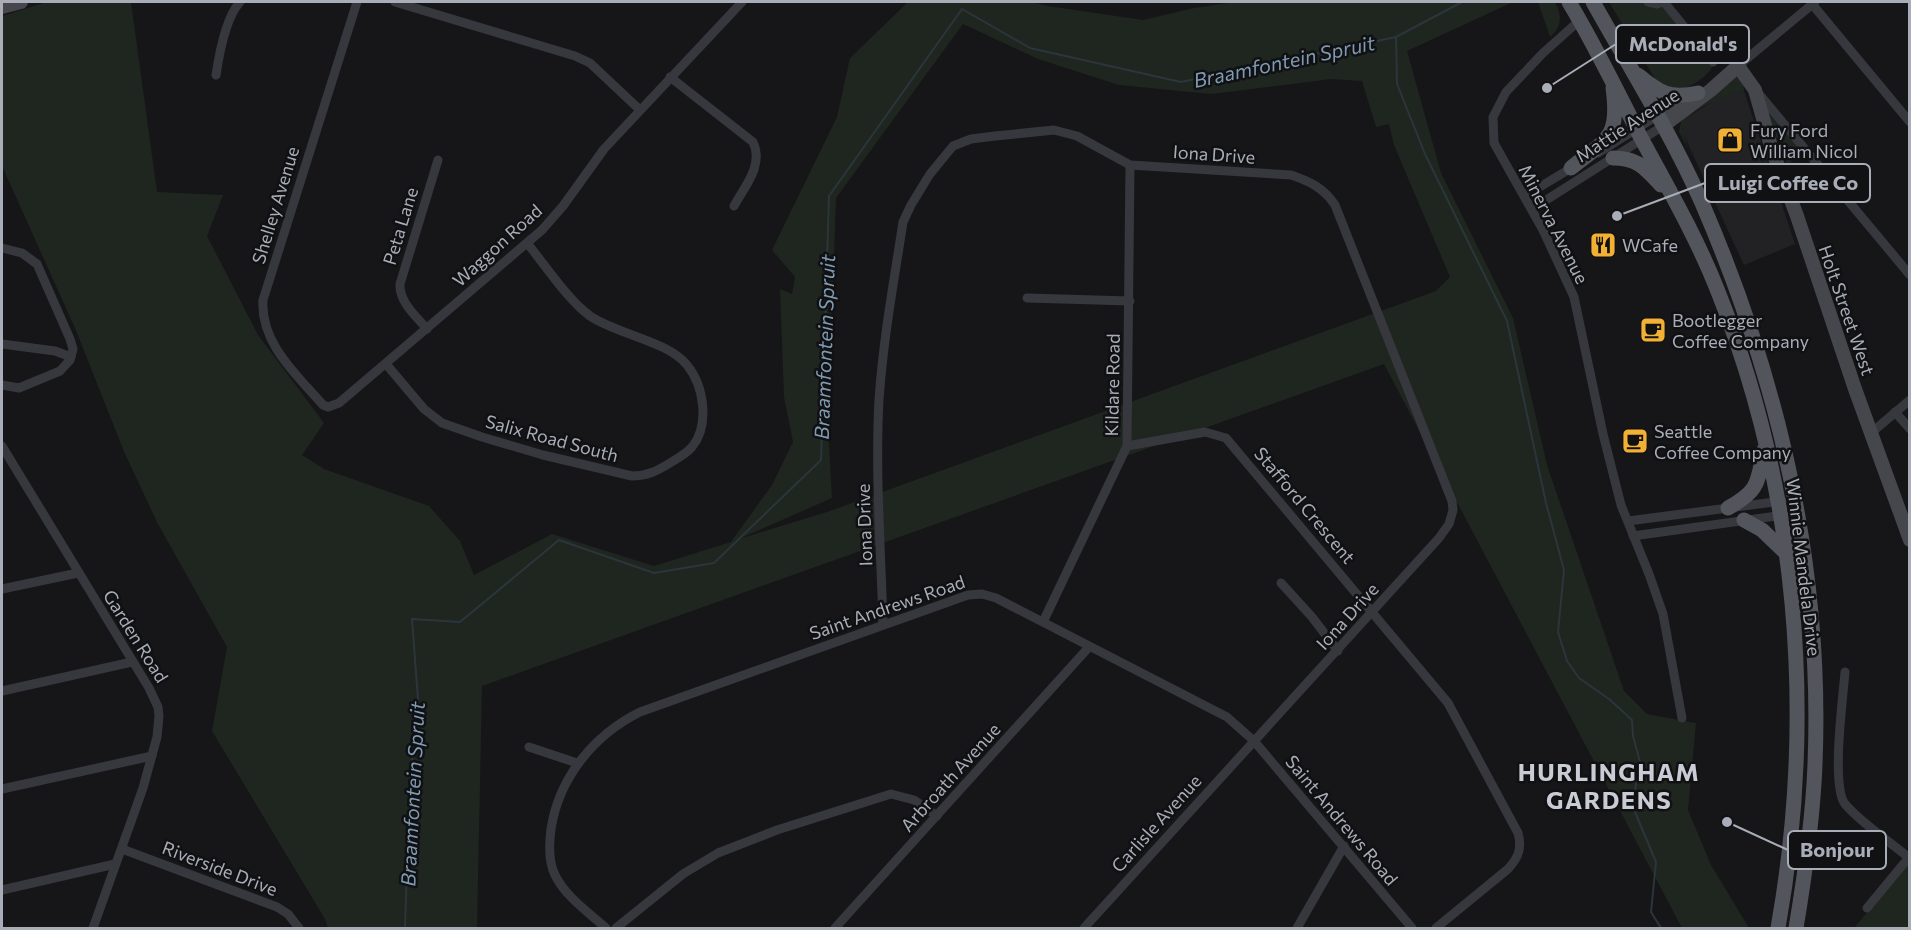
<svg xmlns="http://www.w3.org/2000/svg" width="1911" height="930" viewBox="0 0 1911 930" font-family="Commissioner,sans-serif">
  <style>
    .built { fill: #222225 }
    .green { fill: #1e261f; fill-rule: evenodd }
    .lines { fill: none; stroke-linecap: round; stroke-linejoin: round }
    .stream { stroke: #2c353c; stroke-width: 2 }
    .street { stroke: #37383d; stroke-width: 9 }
    .secondary { stroke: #45474d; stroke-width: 14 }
    .primary { stroke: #53555c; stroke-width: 15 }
    .labels { text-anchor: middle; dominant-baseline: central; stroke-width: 5; stroke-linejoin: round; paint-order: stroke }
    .street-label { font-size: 18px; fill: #a8adb8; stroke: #111113 }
    .poi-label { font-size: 18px; fill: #a8adb8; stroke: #111113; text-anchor: start }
    .water-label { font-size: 20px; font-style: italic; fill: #7f9bb3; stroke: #111113 }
    .district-label { font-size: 24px; font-weight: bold; letter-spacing: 1.5px; fill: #c9ccd4; stroke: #111113 }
    .leader { fill: none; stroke: #a8adb8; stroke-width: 2 }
    .callout-dot { fill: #a8adb8; stroke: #111113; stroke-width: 2 }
    .callout { fill: #111113; stroke: #a8adb8; stroke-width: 2 }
    .callout-label { font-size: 20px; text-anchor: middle; font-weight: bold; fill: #a8adb8 }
  </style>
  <rect width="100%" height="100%" fill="#161618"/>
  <polygon class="built" points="1744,91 1795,244 1744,265 1682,131 1683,123 1686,118 1699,110 1716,100"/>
  <g class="green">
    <path d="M47,2H131L157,192L223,195L207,236L258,335L324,423L302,455L324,469L429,506L460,541L474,575L552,534L654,566L731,542L772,485L793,442L784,397L780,289L792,294L795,277L772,250L837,117L850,58L908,2H1031L1048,6L1143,20L1194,8L1235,2H1513L1407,51L1441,173L1513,318L1547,465L1624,691L1647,714L1696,723L1688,810L1711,865L1749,928H1682L1384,364L482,686L477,928H328L325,919L212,731L227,647L158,524L125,454L75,328L2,166V16ZM963,24L1038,59L1119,85L1211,94L1331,79L1362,81L1376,127L1389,124L1394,145L1450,277L1436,291L830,511L739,539L832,498L828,427L836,198Z"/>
    <path d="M1538,2H1555C1562,15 1562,27 1550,37Z"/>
    <path d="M1609,2H1642L1648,5L1666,6L1713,66C1706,78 1686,92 1670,89C1666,88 1661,84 1657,82Z"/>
    <path d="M1735,76C1742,78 1744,84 1744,91C1729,96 1680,110 1683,130C1684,143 1694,158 1700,170L1679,132L1682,118Z"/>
    <polygon points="1763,103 1803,153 1787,165"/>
    <polygon points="1909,863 1909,928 1854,928"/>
  </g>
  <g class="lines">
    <g class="stream">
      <polyline points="1396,37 1397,84 1425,154 1507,321 1546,503 1564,570 1558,632 1567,661 1579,678 1609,699 1632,720 1633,736 1640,762 1634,795 1635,812 1656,862 1651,912 1661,928"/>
      <polyline points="405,928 410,774 419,713 412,619 460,622 559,540 654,573 714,563 821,460 829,196 962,9 1030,48 1181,82 1396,37 1462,2"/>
    </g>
    <g class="street">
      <path d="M357,2L263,300C260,343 297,375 323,405L328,407L339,403L542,230L563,206L604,149L742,2"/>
      <polyline points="395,2 575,56 590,63 640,110"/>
      <polyline points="1648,2 1657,4 1662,2"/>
      <polyline points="1664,2 1713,62"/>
      <polyline points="1812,4 1910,122"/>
      <polyline points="1580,20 1543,53 1506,92 1493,117 1494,143 1543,230 1574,297 1603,434 1621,505 1649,574 1663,614 1682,718"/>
      <polyline points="1738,66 1815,2"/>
      <path d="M216,75C219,55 226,17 240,2"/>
      <path d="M670,77L753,142C764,165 745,186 734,206"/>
      <polyline points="1759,94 1910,275"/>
      <polyline points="1598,153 1657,116"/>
      <polyline points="1525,196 1573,167"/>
      <polyline points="1532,209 1663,126"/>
      <polyline points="2,248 22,253 37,264 70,339 73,349 70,360 60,371 19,388 2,385"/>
      <polyline points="1027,298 1130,301"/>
      <path d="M427,329C416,316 399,302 400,284L438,160"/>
      <polyline points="2,344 55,351 71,357"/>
      <path d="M386,364L424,409L442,423L482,437L543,455L632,476C647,476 657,471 670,463C678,458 686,454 692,447C710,425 704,386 687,365C668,341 616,334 590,316C568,300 545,265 527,243"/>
      <polyline points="1895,412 1910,429"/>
      <polyline points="1871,433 1910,400"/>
      <polyline points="2,446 149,688 158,707 159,716 157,737 143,788 93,928"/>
      <path d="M1127,446L1205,432L1226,438L1448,703L1518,833C1522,848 1519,857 1508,869L1436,928"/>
      <polyline points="1628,521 1782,501"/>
      <polyline points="1633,536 1784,515"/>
      <polyline points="1281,583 1312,617 1338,651"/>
      <polyline points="2,589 78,573"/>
      <polyline points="1043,622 1127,446 1130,165"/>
      <path d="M883,625C881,550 875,474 879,400C883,340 894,281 903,222L911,205L930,174L953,146L971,139L995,136L1054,130L1077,136L1130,165L1291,175C1309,181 1324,188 1335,205L1452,501L1453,510L1449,524L1439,538L1084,928"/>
      <path d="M1845,672C1843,697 1831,786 1845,804C1861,823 1889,841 1908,857"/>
      <polyline points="2,691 132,662"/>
      <polyline points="529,747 577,763"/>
      <polyline points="2,789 152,756"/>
      <polyline points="122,849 277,907 288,914 299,928"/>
      <polyline points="2,890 115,864"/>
      <polyline points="1867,908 1910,856"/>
      <path d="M606,928C588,912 565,896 555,875C548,861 549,844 551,829C559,777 594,735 640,712L968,595L982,594L996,598L1227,717L1254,741L1412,928"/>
      <polyline points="616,928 683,874 718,853 777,830 891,794 914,800 937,816"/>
      <polyline points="835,928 1089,647"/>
      <polyline points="1297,928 1344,846"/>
    </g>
    <g class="secondary">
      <polyline points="2,7 21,2"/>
      <polyline points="1738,66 1755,90 1772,150 1797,216 1855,389 1910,540"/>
      <polyline points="1657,116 1691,97"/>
      <polyline points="1663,126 1711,90 1738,66"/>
    </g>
    <g class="primary">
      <path d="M1569,2C1595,45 1617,91 1640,136C1667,186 1696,236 1717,289C1798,491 1816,715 1778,928"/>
      <path d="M1593,2C1630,68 1671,133 1702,203C1779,381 1823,569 1815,764C1813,819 1805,874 1796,928"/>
      <path d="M1638,75C1660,93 1669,99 1698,93"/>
      <path d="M1613,158C1638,158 1645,168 1661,185"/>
      <path d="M1571,168C1607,139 1620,138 1613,88"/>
      <path d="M1728,508C1760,490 1757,483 1764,450"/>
      <polyline points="1744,520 1762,530 1785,552"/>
    </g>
  </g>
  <defs>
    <symbol id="shop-square" viewBox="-11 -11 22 22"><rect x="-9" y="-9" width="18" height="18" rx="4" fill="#f2b134" stroke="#111113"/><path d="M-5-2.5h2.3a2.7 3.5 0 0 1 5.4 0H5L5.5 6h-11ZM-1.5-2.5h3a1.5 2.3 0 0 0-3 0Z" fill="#111"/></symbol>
    <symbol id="restaurant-square" viewBox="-11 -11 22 22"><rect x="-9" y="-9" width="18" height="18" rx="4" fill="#f2b134" stroke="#111113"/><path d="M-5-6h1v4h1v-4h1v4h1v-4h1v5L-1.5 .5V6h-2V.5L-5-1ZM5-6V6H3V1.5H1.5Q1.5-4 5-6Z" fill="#111"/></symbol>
    <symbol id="cafe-square" viewBox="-11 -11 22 22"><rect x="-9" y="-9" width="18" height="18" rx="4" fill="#f2b134" stroke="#111113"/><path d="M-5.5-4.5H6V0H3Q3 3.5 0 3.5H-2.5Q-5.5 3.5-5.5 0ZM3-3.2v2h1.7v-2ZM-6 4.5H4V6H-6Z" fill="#111"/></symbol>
  </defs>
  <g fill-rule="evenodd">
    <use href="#shop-square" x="1715" y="125" width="30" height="30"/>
    <use href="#restaurant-square" x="1588" y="230" width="30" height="30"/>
    <use href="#cafe-square" x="1638" y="315" width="30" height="30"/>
    <use href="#cafe-square" x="1620" y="426" width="30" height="30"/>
  </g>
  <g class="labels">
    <g class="street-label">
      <text transform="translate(1627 125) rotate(-33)">Mattie Avenue</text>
      <text transform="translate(1214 154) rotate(4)">Iona Drive</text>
      <text transform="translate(275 205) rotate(-73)">Shelley Avenue</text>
      <text transform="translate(1554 224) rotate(63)">Minerva Avenue</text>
      <text transform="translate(400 226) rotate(-73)">Peta Lane</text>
      <text transform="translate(497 245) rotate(-42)">Waggon Road</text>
      <text transform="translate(1847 310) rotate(71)">Holt Street West</text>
      <text transform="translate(1112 385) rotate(-89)">Kildare Road</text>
      <text transform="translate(552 438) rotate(15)">Salix Road South</text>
      <text transform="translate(1305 505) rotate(50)">Stafford Crescent</text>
      <text transform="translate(864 525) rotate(-92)">Iona Drive</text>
      <text transform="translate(1804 567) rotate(83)">Winnie Mandela Drive</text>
      <text transform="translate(887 607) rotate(-19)">Saint Andrews Road</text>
      <text transform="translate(1347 616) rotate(-48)">Iona Drive</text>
      <text transform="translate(136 636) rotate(58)">Garden Road</text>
      <text transform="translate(950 777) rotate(-48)">Arbroath Avenue</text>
      <text transform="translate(1342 820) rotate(50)">Saint Andrews Road</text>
      <text transform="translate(1156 823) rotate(-48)">Carlisle Avenue</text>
      <text transform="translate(220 868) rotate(21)">Riverside Drive</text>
    </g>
    <g class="poi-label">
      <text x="1750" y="130">Fury Ford<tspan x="1750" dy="21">William Nicol</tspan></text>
      <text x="1622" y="245">WCafe</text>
      <text x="1672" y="320">Bootlegger<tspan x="1672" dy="21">Coffee Company</tspan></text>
      <text x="1654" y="431">Seattle<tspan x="1654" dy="21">Coffee Company</tspan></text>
    </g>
    <g class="water-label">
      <text transform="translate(1284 61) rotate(-12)">Braamfontein Spruit</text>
      <text transform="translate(824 347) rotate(-88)">Braamfontein Spruit</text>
      <text transform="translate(412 794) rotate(-87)">Braamfontein Spruit</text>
    </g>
    <g class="district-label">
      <text x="1609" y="771">HURLINGHAM<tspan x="1609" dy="28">GARDENS</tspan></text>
    </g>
  </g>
  <path class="leader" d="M1547 88L1616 44M1617 216L1705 183M1727 822L1788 850"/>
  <g class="callout-dot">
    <circle cx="1547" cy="88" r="6"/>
    <circle cx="1617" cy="216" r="6"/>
    <circle cx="1727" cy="822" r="6"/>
  </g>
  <g class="callout">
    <rect x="1616" y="25" width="133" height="38" rx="6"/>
    <rect x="1705" y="164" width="165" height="38" rx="6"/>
    <rect x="1788" y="831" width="98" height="38" rx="6"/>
  </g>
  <g class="callout-label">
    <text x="1683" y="51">McDonald's</text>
    <text x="1788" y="190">Luigi Coffee Co</text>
    <text x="1837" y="857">Bonjour</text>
  </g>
  <rect width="1911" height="930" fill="none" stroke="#a8adb8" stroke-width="6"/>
</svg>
